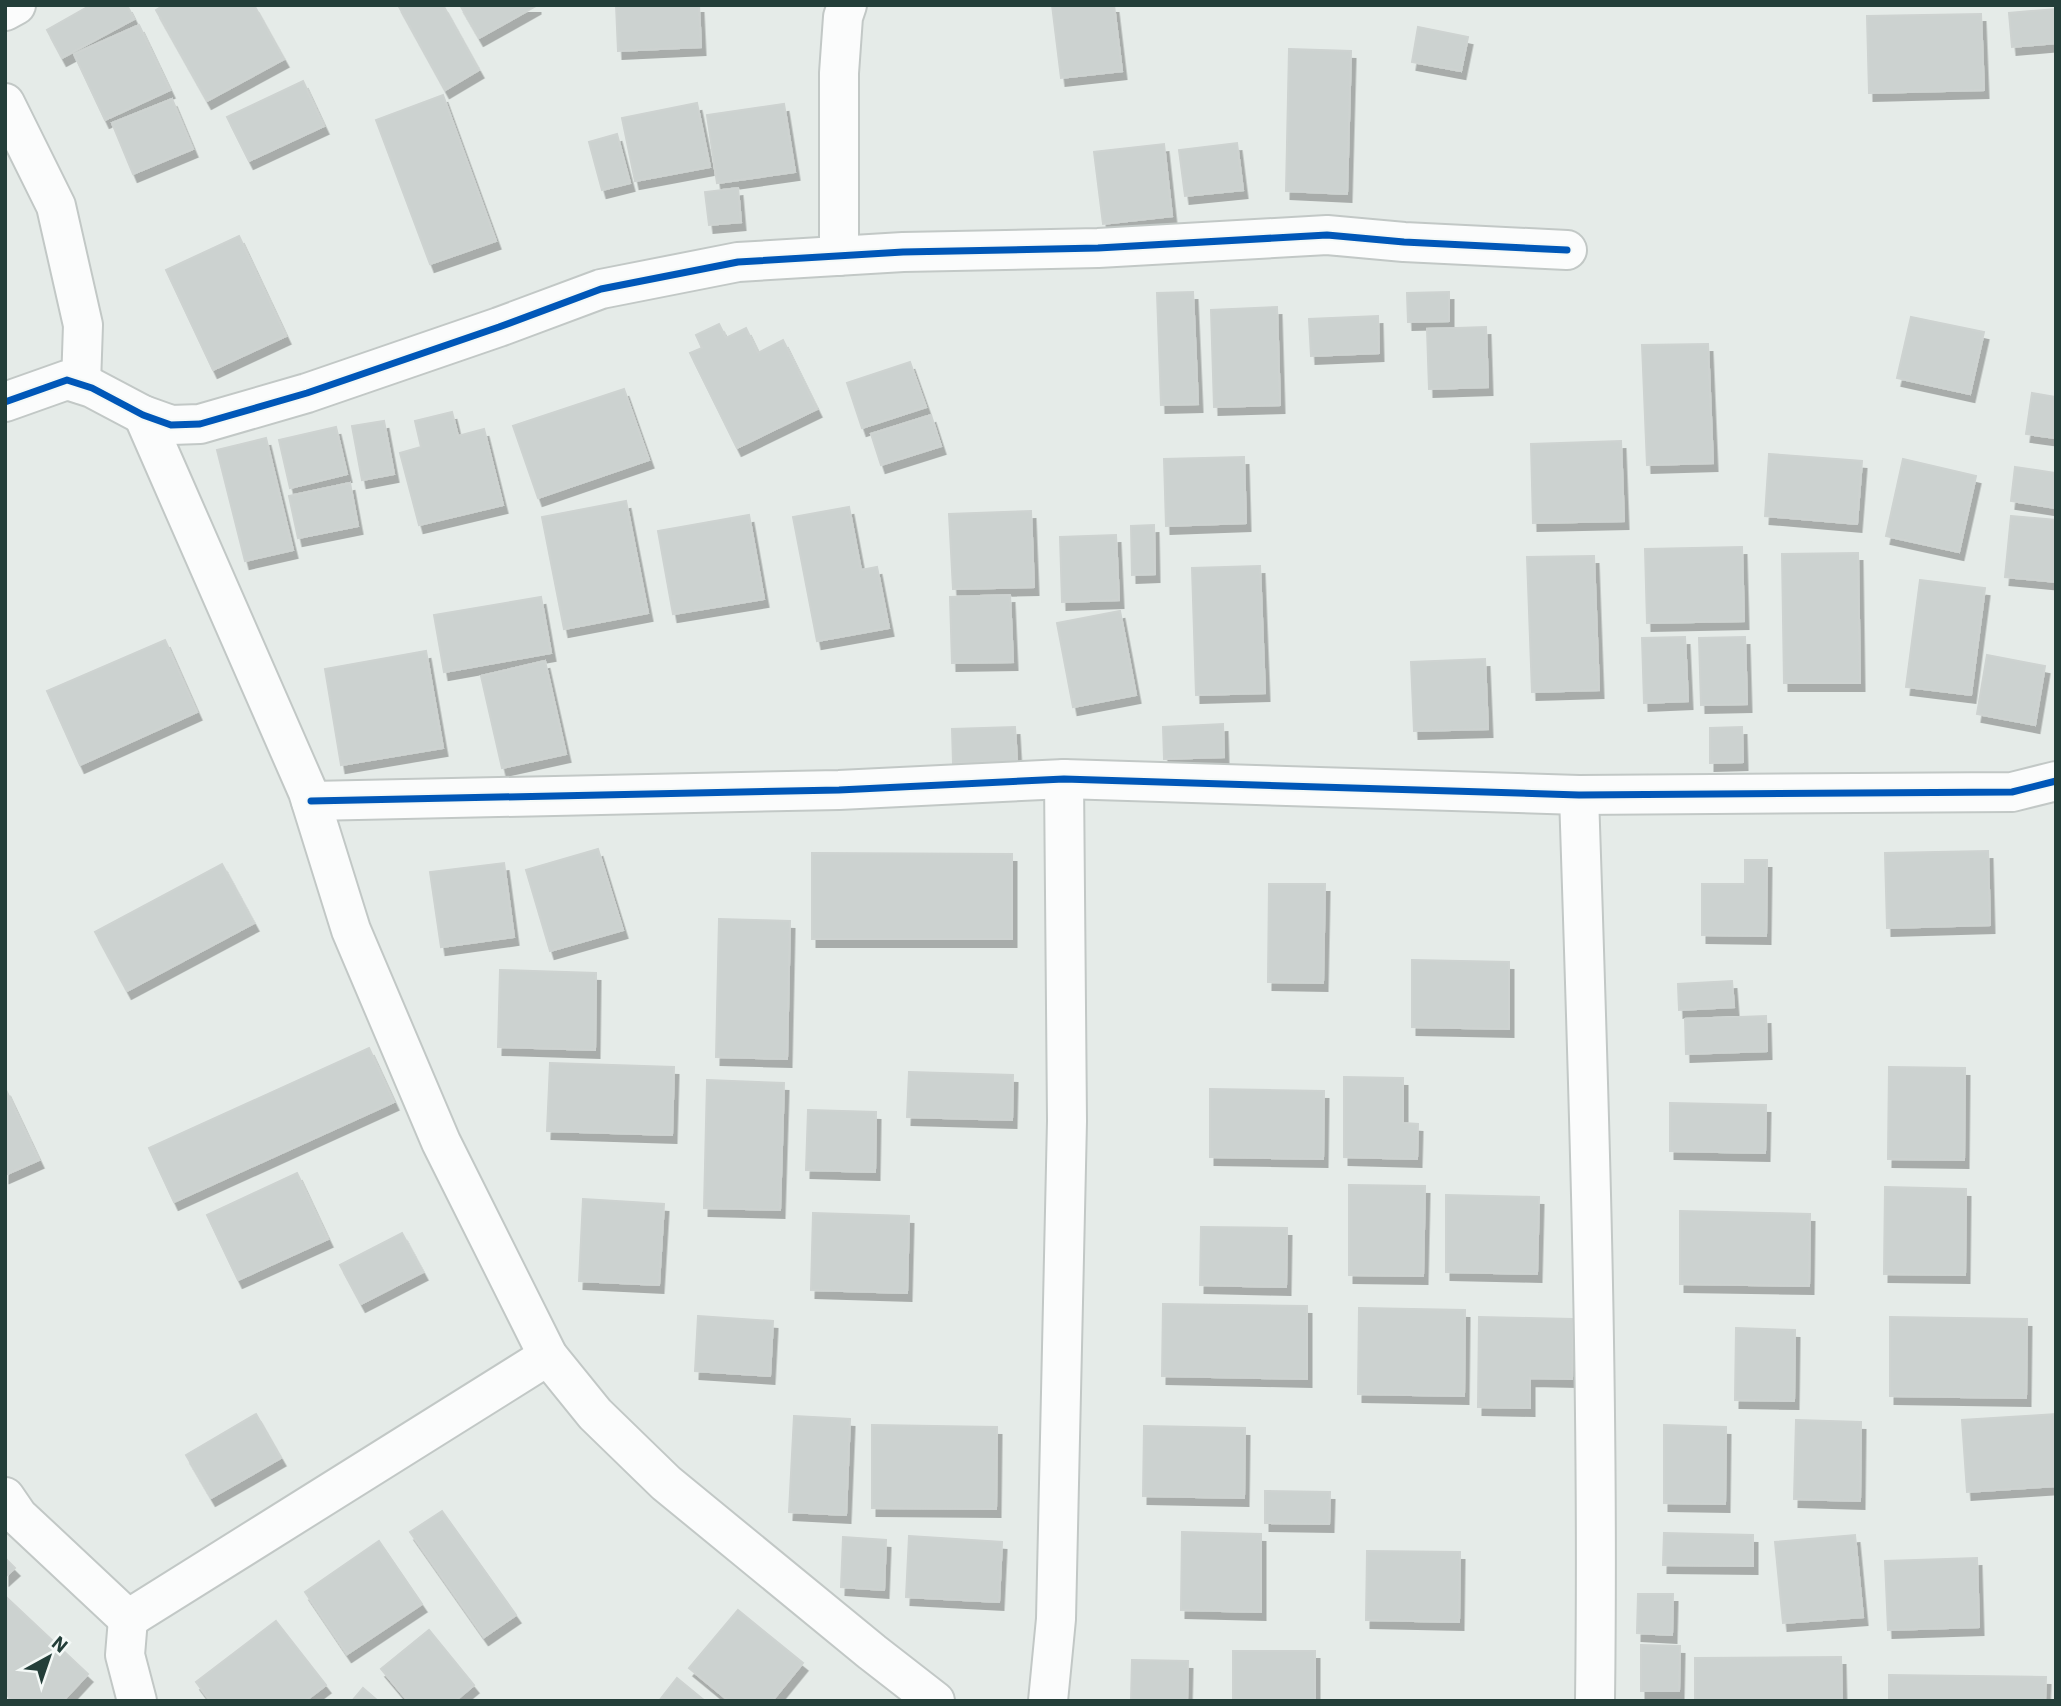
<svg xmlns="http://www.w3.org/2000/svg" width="2061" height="1706" viewBox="0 0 2061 1706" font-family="'IBM Plex Sans',sans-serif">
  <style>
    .building { fill: #ccd2d0; stroke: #ced3d1; stroke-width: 2; filter: url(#shadow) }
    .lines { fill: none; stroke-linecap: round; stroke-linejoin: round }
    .minor-casing { stroke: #c2c8c6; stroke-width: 42 }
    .minor { stroke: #fbfcfc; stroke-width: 38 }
    .cycleway-casing { stroke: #f4f9f7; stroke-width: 11 }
    .cycleway { stroke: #0057b8; stroke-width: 7 }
  </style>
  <defs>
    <filter id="shadow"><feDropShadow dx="4.5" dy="8" stdDeviation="0" flood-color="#0004"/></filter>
  </defs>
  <rect width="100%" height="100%" fill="#e5ebe8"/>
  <g class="building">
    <polygon points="91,5 127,5 134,19 62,58 47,30"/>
    <polygon points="164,5 254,5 284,59 207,101 156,10"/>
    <polygon points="398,5 443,5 479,70 445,90"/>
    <polygon points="460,5 536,5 536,6 479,38"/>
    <polygon points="616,5 699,5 701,47 618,51"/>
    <polygon points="1052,5 1114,5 1122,71 1061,78"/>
    <polygon points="2056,9 2056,43 2012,47 2009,13"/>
    <polygon points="1981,14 1984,90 1869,93 1867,16"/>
    <polygon points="139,25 170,90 105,120 74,54"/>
    <polygon points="1418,27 1468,37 1461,71 1412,62"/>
    <polygon points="1289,49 1351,51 1347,194 1286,191"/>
    <polygon points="303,81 324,126 249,161 227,117"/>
    <polygon points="443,95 496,241 430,264 376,120"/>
    <polygon points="172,99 193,149 133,174 112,123"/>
    <polygon points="697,103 710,167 635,181 622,118"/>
    <polygon points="784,104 795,172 717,183 707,115"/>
    <polygon points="617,134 630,183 602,190 589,142"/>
    <polygon points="1237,143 1243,190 1185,196 1179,150"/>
    <polygon points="1164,144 1172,216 1103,224 1094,152"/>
    <polygon points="738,188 741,222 709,225 705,192"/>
    <polygon points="239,236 286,336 213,370 166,270"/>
    <polygon points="1193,292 1198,404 1161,405 1157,293"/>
    <polygon points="1449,292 1449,321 1408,322 1407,293"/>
    <polygon points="1277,307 1280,405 1214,407 1211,310"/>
    <polygon points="1378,316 1379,353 1311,356 1309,319"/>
    <polygon points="1911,317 1984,332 1970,394 1897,378"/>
    <polygon points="719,324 726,338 746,328 758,353 783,340 817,409 737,448 690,353 702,348 696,335"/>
    <polygon points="1486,327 1488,387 1429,389 1427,329"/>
    <polygon points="1708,344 1713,463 1647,465 1642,345"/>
    <polygon points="910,362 926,407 862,428 847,383"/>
    <polygon points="624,389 649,460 538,498 513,426"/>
    <polygon points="2032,393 2056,397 2056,438 2026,434"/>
    <polygon points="452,412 458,436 484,429 503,505 419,525 400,453 421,447 415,421"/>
    <polygon points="931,415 941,446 881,465 871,434"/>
    <polygon points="384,421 394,474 362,480 352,426"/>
    <polygon points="336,427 347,474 290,488 279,440"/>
    <polygon points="266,438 293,550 245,561 217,450"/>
    <polygon points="1621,441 1624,521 1533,523 1531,444"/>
    <polygon points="1769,454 1862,461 1857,524 1765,516"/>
    <polygon points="1244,457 1246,523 1166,526 1164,459"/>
    <polygon points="1903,459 1976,476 1959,552 1886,536"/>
    <polygon points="2015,467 2056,473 2056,508 2011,501"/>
    <polygon points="350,483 358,526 298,538 289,496"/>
    <polygon points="626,501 648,613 564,629 542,517"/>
    <polygon points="849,507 861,570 877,567 889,628 817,641 793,517"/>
    <polygon points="1031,511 1034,587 953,589 949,514"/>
    <polygon points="749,515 764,599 673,614 658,531"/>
    <polygon points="2011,516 2056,520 2056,582 2005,577"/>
    <polygon points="1154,525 1155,574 1132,575 1131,526"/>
    <polygon points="1116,535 1119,600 1062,602 1060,537"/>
    <polygon points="1742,547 1744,621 1647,623 1645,549"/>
    <polygon points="1858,553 1860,683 1784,683 1782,554"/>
    <polygon points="1594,556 1599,690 1532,692 1527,557"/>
    <polygon points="1260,566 1265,693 1196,695 1192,568"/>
    <polygon points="1920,580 1985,588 1971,695 1906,687"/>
    <polygon points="1010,595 1013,662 952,663 950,597"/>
    <polygon points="541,597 551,653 444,672 434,615"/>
    <polygon points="1120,611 1136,695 1073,707 1057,623"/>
    <polygon points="1685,637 1688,701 1644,703 1642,638"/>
    <polygon points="1745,637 1747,704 1701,705 1699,638"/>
    <polygon points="165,640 197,712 80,765 47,691"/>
    <polygon points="426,651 443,748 341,765 325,669"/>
    <polygon points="1987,655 2045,666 2035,725 1977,714"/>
    <polygon points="1485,659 1488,729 1414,731 1411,662"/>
    <polygon points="545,661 566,754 502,768 481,676"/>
    <polygon points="1223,724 1224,757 1164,759 1163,727"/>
    <polygon points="1015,727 1017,761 953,763 952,729"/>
    <polygon points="1742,727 1743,762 1710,763 1710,728"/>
    <polygon points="598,849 623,930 550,951 526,870"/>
    <polygon points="1988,851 1990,925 1887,928 1885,853"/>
    <polygon points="812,853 1012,854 1012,939 812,939"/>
    <polygon points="1745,860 1767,860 1766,936 1702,935 1702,884 1745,884"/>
    <polygon points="504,863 514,937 441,947 430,872"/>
    <polygon points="222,864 254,923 127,991 95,932"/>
    <polygon points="1269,884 1325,884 1323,983 1268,982"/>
    <polygon points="719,919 790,921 787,1059 716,1057"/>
    <polygon points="1412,960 1509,962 1509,1029 1412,1027"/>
    <polygon points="500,970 596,973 595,1050 498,1047"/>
    <polygon points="1732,981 1734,1007 1679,1010 1678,984"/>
    <polygon points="1766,1016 1767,1051 1686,1054 1685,1019"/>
    <polygon points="369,1048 394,1102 174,1202 149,1148"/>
    <polygon points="550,1063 674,1067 672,1135 547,1131"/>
    <polygon points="1889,1067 1965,1068 1964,1160 1888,1159"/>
    <polygon points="909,1072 1013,1075 1012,1120 907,1117"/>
    <polygon points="1344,1077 1403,1078 1403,1123 1418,1124 1417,1159 1344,1157"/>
    <polygon points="707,1080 784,1083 780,1210 704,1208"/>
    <polygon points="5,1088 39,1160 5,1175"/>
    <polygon points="1210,1089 1324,1091 1323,1159 1210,1157"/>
    <polygon points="1670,1103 1766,1105 1765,1153 1670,1151"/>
    <polygon points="808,1110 876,1112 875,1172 806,1170"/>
    <polygon points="297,1173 328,1239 238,1280 207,1215"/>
    <polygon points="1349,1185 1425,1186 1423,1276 1349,1275"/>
    <polygon points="1885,1187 1966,1189 1965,1275 1884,1274"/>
    <polygon points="1446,1195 1539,1197 1537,1274 1446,1272"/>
    <polygon points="583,1199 664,1204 659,1285 579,1281"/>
    <polygon points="1680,1211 1810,1214 1809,1286 1680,1284"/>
    <polygon points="813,1213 909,1216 907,1293 811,1290"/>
    <polygon points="1201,1227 1287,1228 1286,1287 1200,1285"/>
    <polygon points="402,1233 423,1272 361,1304 340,1265"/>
    <polygon points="1163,1304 1307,1306 1307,1379 1162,1376"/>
    <polygon points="1359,1308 1465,1310 1464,1396 1358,1394"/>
    <polygon points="698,1316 773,1321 770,1376 695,1371"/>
    <polygon points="1479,1317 1573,1319 1572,1379 1530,1378 1530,1408 1478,1407"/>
    <polygon points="1890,1317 2027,1319 2026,1398 1890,1396"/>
    <polygon points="1736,1328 1795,1330 1794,1401 1735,1400"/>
    <polygon points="256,1414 281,1458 211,1498 186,1455"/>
    <polygon points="2056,1414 2056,1486 1967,1492 1962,1420"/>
    <polygon points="794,1416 850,1419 846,1515 789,1512"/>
    <polygon points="1796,1420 1861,1422 1860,1501 1794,1499"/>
    <polygon points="872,1425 997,1427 996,1509 872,1508"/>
    <polygon points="1664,1425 1726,1427 1725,1504 1664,1503"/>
    <polygon points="1144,1426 1245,1428 1244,1498 1143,1496"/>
    <polygon points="1265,1491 1330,1492 1329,1524 1265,1523"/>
    <polygon points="442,1511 516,1615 484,1637 410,1532"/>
    <polygon points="1182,1532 1261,1534 1261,1612 1181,1610"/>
    <polygon points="1664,1533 1753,1535 1753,1566 1663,1565"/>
    <polygon points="1855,1535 1863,1617 1783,1623 1775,1542"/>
    <polygon points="909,1536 1002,1542 999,1602 906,1597"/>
    <polygon points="843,1537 886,1540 884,1590 841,1587"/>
    <polygon points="379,1541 422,1604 347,1654 305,1592"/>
    <polygon points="1367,1551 1460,1552 1459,1622 1366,1620"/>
    <polygon points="5,1558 15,1568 5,1577"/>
    <polygon points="1977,1558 1979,1627 1888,1630 1885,1561"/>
    <polygon points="1638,1594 1673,1594 1672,1635 1637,1633"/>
    <polygon points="5,1596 88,1674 63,1701 13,1701 5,1693"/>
    <polygon points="738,1610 803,1663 772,1701 729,1701 689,1668"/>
    <polygon points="276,1621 326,1685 305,1701 210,1701 196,1682"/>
    <polygon points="429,1630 474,1685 455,1701 408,1701 381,1669"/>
    <polygon points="1641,1645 1680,1646 1679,1691 1641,1691"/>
    <rect x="1233" y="1651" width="82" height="50"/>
    <polygon points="1841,1657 1842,1701 1695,1701 1695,1658"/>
    <polygon points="1132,1660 1188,1661 1187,1701 1131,1701"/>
    <polygon points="1889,1675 2046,1677 2045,1701 1889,1701"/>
    <polygon points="677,1678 705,1701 659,1701"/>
    <polygon points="363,1688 378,1701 352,1701"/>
  </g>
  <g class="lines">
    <defs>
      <g id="minor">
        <polyline points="5,11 16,5"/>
        <polyline points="5,103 56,206 83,325 81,384"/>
        <polyline points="839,256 839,73 843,17 847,5"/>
        <polyline points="5,402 67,380 92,388 143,415 171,425 200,424 307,393 499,327 601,289 738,262 903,252 1098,248 1327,235 1404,242 1567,250"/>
        <polyline points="143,415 308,792 351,930 441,1142 548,1356 595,1414 666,1483 872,1652 935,1701"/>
        <path d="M1579,795C1589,1097 1599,1399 1595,1701"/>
        <polyline points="311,801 839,790 1064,779 1579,795 2012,792 2056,781"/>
        <polyline points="5,1497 18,1516 128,1619"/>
        <polyline points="128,1619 548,1356"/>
        <polyline points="128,1619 125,1655 137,1701"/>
        <polyline points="1048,1701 1056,1619 1067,1121 1064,779"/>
      </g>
    </defs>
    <use href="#minor" class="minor-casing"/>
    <use href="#minor" class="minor"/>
    <defs>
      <g id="cycleway">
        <polyline points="5,402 67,380 92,388 143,415 171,425 200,424 307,393 499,327 601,289 738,262 903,252 1098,248 1327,235 1404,242 1567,250"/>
        <polyline points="311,801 839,790 1064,779 1579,795 2012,792 2056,781"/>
      </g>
    </defs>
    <use href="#cycleway" class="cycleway-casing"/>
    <use href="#cycleway" class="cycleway"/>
  </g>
  <rect width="2061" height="1706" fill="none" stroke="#233e39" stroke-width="14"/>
  <g transform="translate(49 1657) rotate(40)" stroke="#f4f9f7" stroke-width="5" paint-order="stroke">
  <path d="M0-5L12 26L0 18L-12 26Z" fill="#233e39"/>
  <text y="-10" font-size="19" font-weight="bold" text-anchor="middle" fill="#233e39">N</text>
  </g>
</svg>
